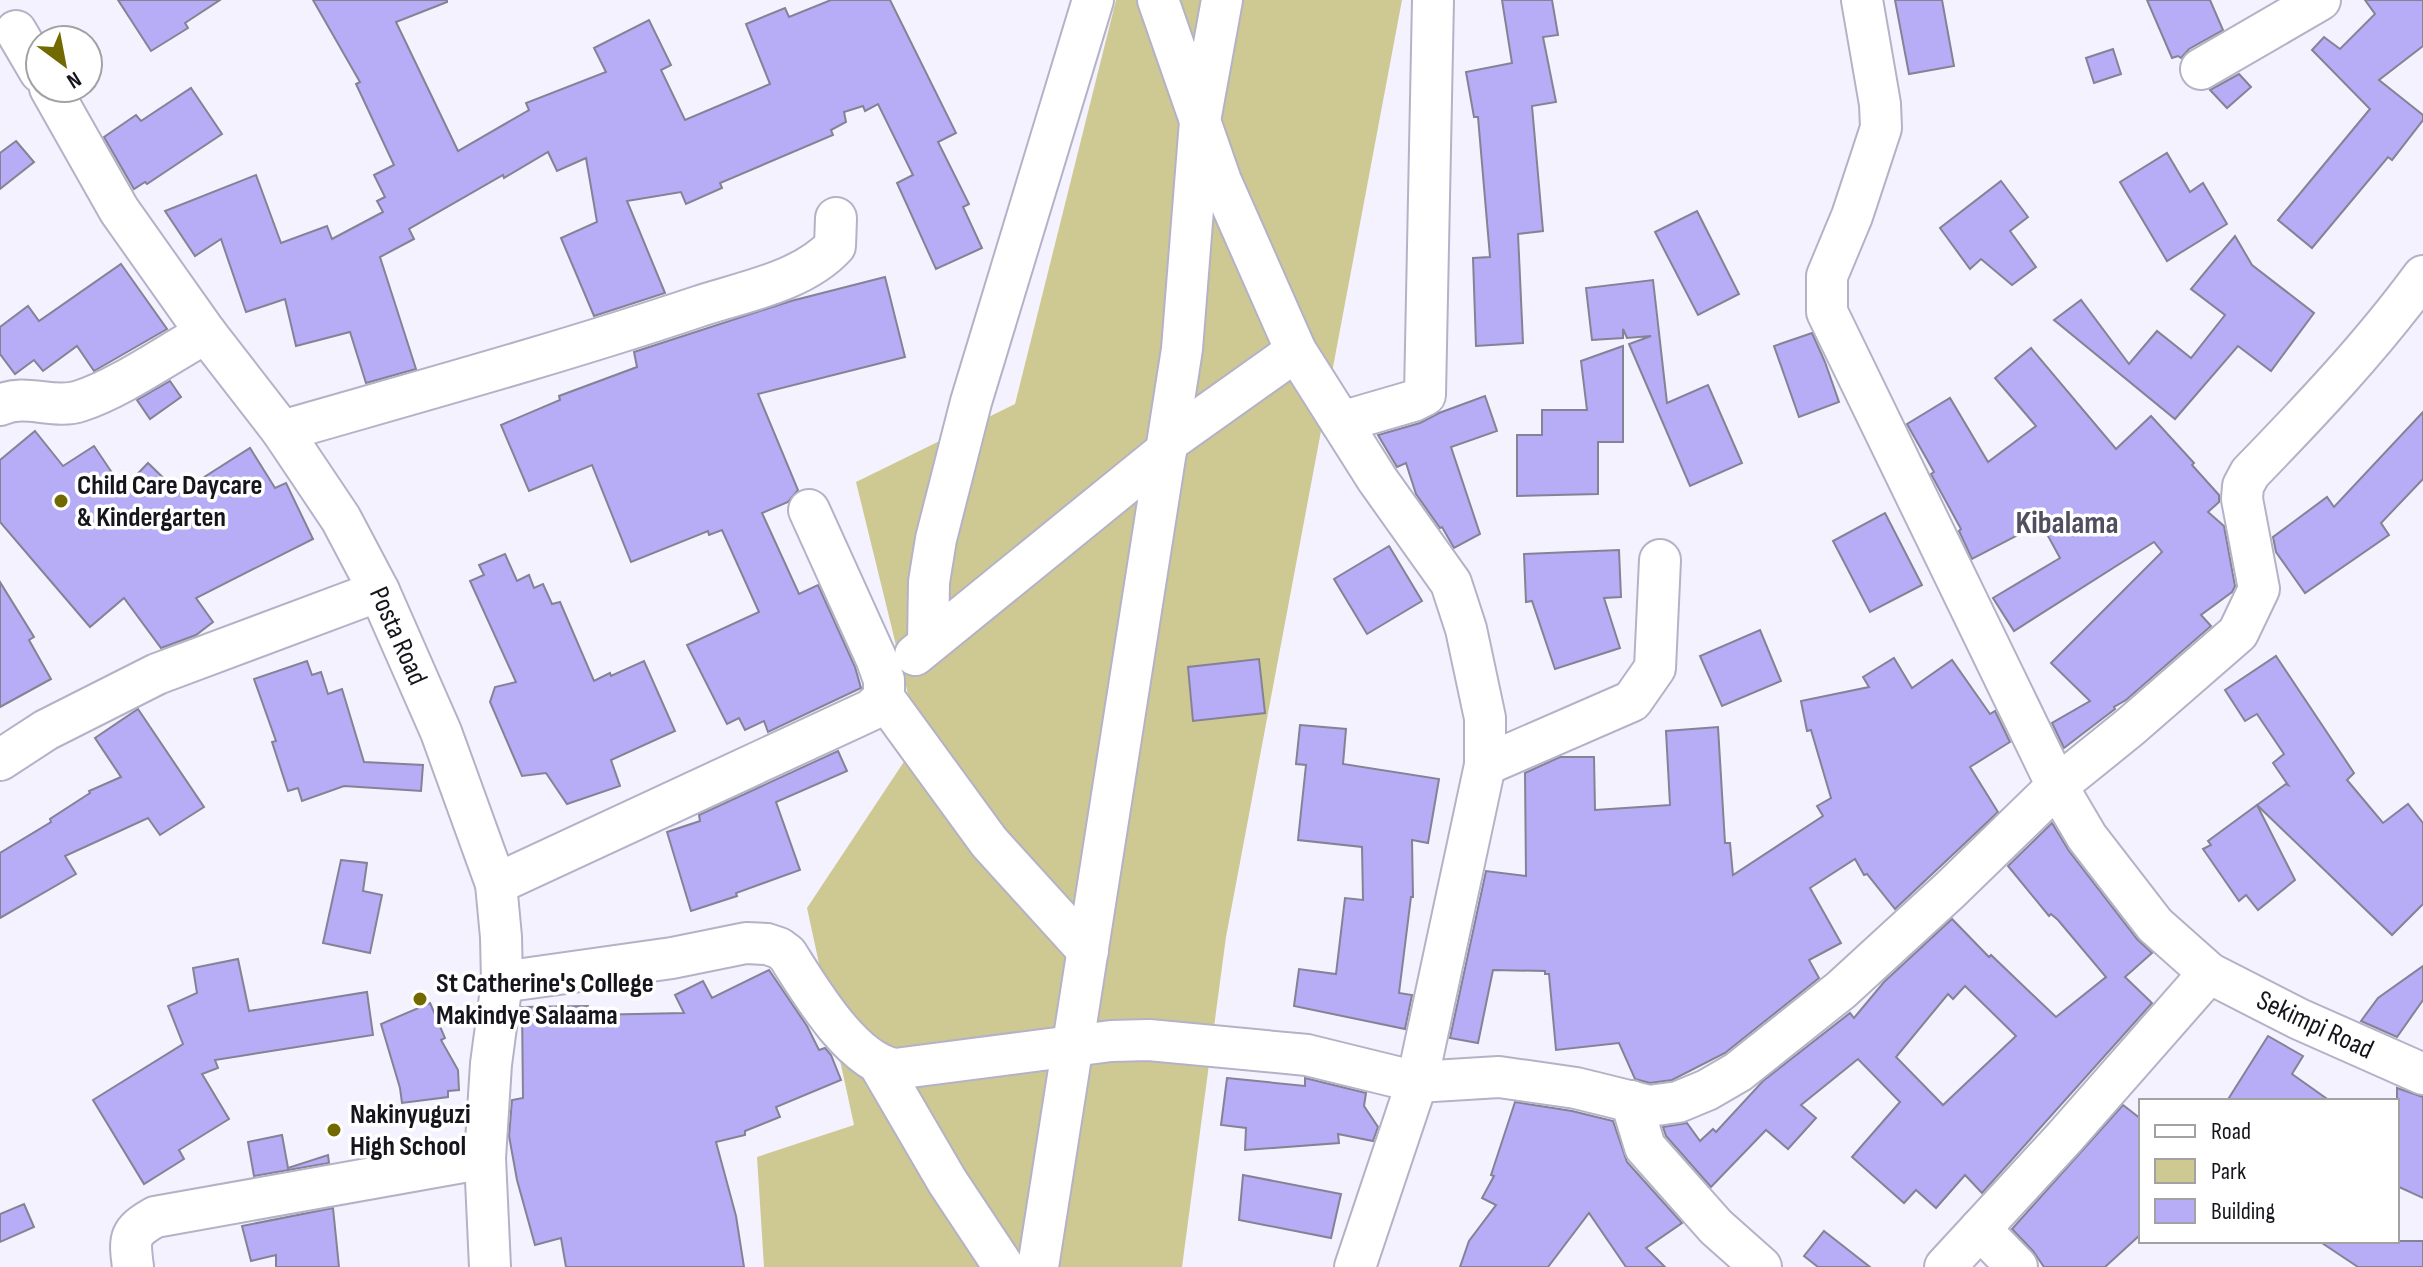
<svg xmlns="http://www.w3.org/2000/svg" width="2423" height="1267" viewBox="0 0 2423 1267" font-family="'Sofia Sans Condensed',sans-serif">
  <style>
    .green { fill: #cec992 }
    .building { fill: #b7acf6; stroke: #848294; stroke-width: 2; fill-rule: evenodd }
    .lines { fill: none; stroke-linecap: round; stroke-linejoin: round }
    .minor-casing { stroke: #b4b2c6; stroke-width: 44 }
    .minor { stroke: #fff; stroke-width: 40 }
    .poi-dot { fill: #736901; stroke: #fff; stroke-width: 3 }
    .labels { text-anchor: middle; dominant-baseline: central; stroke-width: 7; stroke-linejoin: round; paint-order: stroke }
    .poi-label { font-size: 28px; font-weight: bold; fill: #16151c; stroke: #fff; text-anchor: start }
    .street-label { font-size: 28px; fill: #16151c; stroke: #fff }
    .quarter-label { font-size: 32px; font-weight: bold; fill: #504e5f; stroke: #fff }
  </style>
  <rect width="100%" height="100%" fill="#f4f2ff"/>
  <polygon class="green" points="1116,0 1402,0 1226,937 1182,1267 764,1267 757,1157 854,1125 807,908 919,739 856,482 1015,404"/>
  <g class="building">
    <polygon points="118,0 220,0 185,23 188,28 151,51"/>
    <polygon points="313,0 447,0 447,2 396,22 458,151 529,110 526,103 606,72 594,48 649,20 671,65 661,70 685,120 770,84 746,24 785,8 789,17 831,0 890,0 956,133 938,142 969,204 963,207 982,248 936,269 897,183 913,175 878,104 865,111 863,106 844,112 846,122 831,130 833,135 720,183 722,188 686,204 681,192 627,201 665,293 594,316 561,238 597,222 586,158 557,171 548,152 504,178 503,175 409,229 414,239 380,257 416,369 366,383 350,332 296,346 285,299 246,312 221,239 195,256 165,211 256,175 281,243 327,226 332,239 383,212 377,201 385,197 374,175 394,165 356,84 360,82"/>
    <polygon points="1502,0 1552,0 1558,35 1543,37 1556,102 1532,106 1543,231 1518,234 1523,343 1476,346 1473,258 1490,257 1478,117 1474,117 1466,72 1512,63"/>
    <polygon points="1895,0 1942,0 1954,66 1909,74"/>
    <polygon points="2147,0 2210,0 2223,30 2189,49 2181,58 2178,56 2172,58"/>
    <polygon points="2365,0 2423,0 2423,46 2379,80 2423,115 2423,120 2392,160 2388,157 2312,248 2278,220 2370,109 2312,50 2324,37 2340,49 2375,14"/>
    <polygon points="2113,49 2121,74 2094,83 2086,58"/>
    <polygon points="2239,74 2251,87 2227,108 2210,90"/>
    <polygon points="191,88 222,134 147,184 145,182 134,189 104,137 136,115 141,121"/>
    <polygon points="16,141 34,162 0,189 0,153"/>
    <polygon points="2167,153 2190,192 2203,183 2227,224 2167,261 2120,182"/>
    <polygon points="2001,181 2028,217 2010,231 2036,267 2012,285 1981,259 1970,269 1940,228"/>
    <polygon points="1697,211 1739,294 1698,315 1655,232"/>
    <polygon points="2235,236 2252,265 2314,313 2271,371 2238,346 2175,419 2054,320 2081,300 2129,364 2157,331 2191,358 2225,315 2191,289"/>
    <polygon points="121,264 167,329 94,371 77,346 43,371 34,360 15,374 0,354 0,327 28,306 39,321"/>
    <polygon points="885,277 905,357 758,394 798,490 788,502 762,513 799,594 818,585 855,667 861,688 768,732 764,721 745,730 739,718 727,724 687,645 759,612 722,530 709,535 708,531 631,562 592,465 529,491 501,425 560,400 559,396 637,367 634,352 791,301"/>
    <polygon points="1653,280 1667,403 1708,385 1742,463 1690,486 1629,344 1651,336 1627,338 1623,329 1623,338 1592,340 1586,288"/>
    <polygon points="1812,333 1825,362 1839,402 1799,417 1774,346"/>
    <polygon points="1623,346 1623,442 1598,442 1598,494 1517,496 1517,435 1542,435 1542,410 1587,410 1581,361"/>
    <polygon points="2031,348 2116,449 2151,416 2194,463 2192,465 2219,495 2219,502 2208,512 2224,526 2235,586 2232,592 2201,615 2211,626 2126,700 2114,707 2115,709 2064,748 2052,723 2090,701 2051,663 2162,552 2154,542 2014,631 1993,598 2060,558 2041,523 1972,559 1959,531 1961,529 1931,474 1934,472 1907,424 1950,398 1988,462 2036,426 1995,378"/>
    <polygon points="170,381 181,397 150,419 137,400"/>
    <polygon points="1485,396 1497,431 1451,447 1480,534 1454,548 1442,527 1440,528 1416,494 1406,463 1397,467 1378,435 1420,423 1439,413"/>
    <polygon points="2423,412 2423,479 2381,523 2389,535 2305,593 2276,552 2273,537 2327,497 2334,507"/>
    <polygon points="35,431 63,466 94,446 123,489 148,463 179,493 250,448 275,488 286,483 313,539 196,598 213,622 196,635 161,648 124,598 90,627 0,522 0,460"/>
    <polygon points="1885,513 1922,585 1870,612 1833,541"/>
    <polygon points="1389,546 1422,601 1367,634 1334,579"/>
    <polygon points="1619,550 1621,597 1604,598 1620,648 1555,669 1532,601 1526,602 1524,554"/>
    <polygon points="505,554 517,581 529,575 534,588 543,584 552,604 560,602 594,681 610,673 611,676 644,661 675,731 611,760 620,786 567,804 546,773 522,776 490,702 495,687 516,682 470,581 484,575 479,565"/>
    <polygon points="0,582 34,637 29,640 51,679 0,707"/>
    <polygon points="1760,630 1781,681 1722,706 1700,656"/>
    <polygon points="2276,656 2354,773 2347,780 2383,823 2408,804 2423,823 2423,904 2392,935 2257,805 2286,784 2288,785 2273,763 2284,754 2257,714 2245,721 2225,690"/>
    <polygon points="1894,658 1912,688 1952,660 1990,714 1995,711 2010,742 1970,767 1998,812 1895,909 1867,874 1864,875 1855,859 1810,888 1841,943 1809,960 1819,978 1725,1053 1672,1080 1650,1083 1635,1079 1619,1043 1556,1050 1549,974 1545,974 1545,971 1493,970 1478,1043 1450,1038 1486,871 1526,876 1525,773 1560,757 1594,757 1595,810 1670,805 1666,731 1718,727 1725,843 1730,843 1733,875 1823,816 1817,806 1831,798 1811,730 1807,731 1801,701 1869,687 1863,677"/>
    <polygon points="1259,659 1265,713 1193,721 1188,667"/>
    <polygon points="307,661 312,675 321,672 328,694 342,689 364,762 423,765 421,791 344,786 302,801 298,788 288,791 272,742 276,741 254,679"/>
    <polygon points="138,709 204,807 160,835 148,818 65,856 76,874 0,918 0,853 51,822 50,819 90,793 89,791 121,777 95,738"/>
    <polygon points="1300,725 1346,729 1343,764 1439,779 1428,843 1412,840 1413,897 1411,897 1399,993 1412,995 1405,1029 1294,1006 1299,969 1336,974 1345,898 1363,900 1362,847 1298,840 1306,765 1296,764"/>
    <polygon points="838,751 847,771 776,802 800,870 736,893 737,896 691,911 667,832 700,821 699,815"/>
    <polygon points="2257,805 2295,880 2258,910 2246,895 2239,901 2203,849 2211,845 2208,841"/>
    <path d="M2052,823L2069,851L2137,939L2152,953L2125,977L2152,1003L1982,1193L1965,1175L1936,1208L1916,1190L1904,1203L1852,1157L1900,1102L1858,1059L1801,1105L1816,1118L1788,1149L1766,1130L1711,1187L1666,1136L1663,1127L1687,1123L1700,1141L1713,1129L1716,1132L1763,1081L1850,1013L1854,1018L1884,982L1952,919L1989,957L1991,955L2056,1017L2106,977L2058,920L2051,914L2049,916L2008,866ZM1965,986L2016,1036L1943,1105L1896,1057L1948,994L1953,999Z"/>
    <polygon points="341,860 367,863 363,891 382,895 370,953 323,943"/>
    <polygon points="238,959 249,1011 367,992 373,1035 215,1060 218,1068 202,1074 229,1119 179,1150 184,1159 144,1184 93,1100 183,1044 168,1006 197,993 193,968"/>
    <polygon points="2423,966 2423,1000 2397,1037 2361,1021 2378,998"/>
    <polygon points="769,970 807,1026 819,1050 825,1048 831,1055 841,1080 776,1107 780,1117 745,1131 745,1135 716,1142 736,1216 744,1267 566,1267 561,1238 535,1245 517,1180 509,1136 512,1100 523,1098 522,1007 588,1006 588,1015 684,1013 675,995 703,981 712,998"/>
    <polygon points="430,1003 445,1038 441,1040 458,1070 459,1090 448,1091 448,1097 402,1103 400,1088 381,1024"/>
    <polygon points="2268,1036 2303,1056 2292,1074 2330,1101 2227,1101"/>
    <polygon points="1227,1078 1305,1086 1305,1078 1366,1093 1364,1106 1378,1127 1373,1141 1338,1134 1339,1143 1245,1150 1246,1128 1221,1125"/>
    <polygon points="2397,1088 2423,1097 2423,1198 2397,1186"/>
    <polygon points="1515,1102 1572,1111 1613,1121 1627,1162 1682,1223 1646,1248 1665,1267 1626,1267 1589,1213 1548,1267 1460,1267 1469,1241 1496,1205 1482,1198 1494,1176 1491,1175"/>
    <polygon points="2123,1105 2141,1119 2141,1234 2105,1267 2044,1267 2033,1251 2012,1229"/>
    <polygon points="282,1135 288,1168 328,1155 329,1163 254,1176 248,1142"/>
    <polygon points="1243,1175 1341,1194 1331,1238 1239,1220"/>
    <polygon points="24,1204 34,1227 0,1242 0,1214"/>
    <polygon points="333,1208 339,1267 276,1267 276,1255 251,1261 242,1226"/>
    <polygon points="1824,1231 1870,1267 1818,1267 1804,1256"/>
    <polygon points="2319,1241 2423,1241 2423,1267 2358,1267"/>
  </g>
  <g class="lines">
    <defs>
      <g id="minor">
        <polyline points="1158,0 1221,181 1296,351 1377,479 1451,583 1466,629 1485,718 1485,765 1417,1082 1355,1267"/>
        <polyline points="1862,0 1880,104 1881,128 1852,216 1827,276 1827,312 2057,786 2087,837 2155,925 2209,973 2299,1019 2423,1074"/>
        <polyline points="16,31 40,72"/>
        <polyline points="2201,69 2320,0"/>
        <polyline points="50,88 119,210 206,333 282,431 341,519 379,591 441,732 496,884 501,937 502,982 491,1064 485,1158 490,1267"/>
        <path d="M0,405C26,393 54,410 80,401C120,388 168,354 206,333"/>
        <polyline points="1341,422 1413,401 1425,395 1433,0"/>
        <path d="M282,431C421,391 560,353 697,307C742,292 802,282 835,246L836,218"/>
        <polyline points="1168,442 1296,351"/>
        <polyline points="928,644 929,582 936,539 971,402 1093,0"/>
        <polyline points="915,655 1166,451"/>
        <polyline points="884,698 989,842 1088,951"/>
        <polyline points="0,760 46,730 157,674 379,591"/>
        <polyline points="1485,765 1632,701 1655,668 1660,560"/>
        <polyline points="496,884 871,710 884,698 884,680 876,658 809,510"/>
        <path d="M502,982L672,958L746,943L767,944L779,948L787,954C810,990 851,1061 895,1069L1111,1041L1149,1040L1307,1055L1417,1082L1499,1077L1576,1088L1649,1106L1678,1102L1707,1090L1738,1072L1841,990L1950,890L2057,786L2130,727L2238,633L2259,589L2242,499L2243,486L2250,473C2311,410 2371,347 2423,276"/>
        <polyline points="880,1066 947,1181 1004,1267"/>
        <polyline points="1631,1101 1645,1147 1716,1227 1761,1267"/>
        <polyline points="1980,1229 2017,1267"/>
        <path d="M133,1267C129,1237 129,1232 155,1217L485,1158"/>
        <polyline points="1038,1267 1182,349 1200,121 1222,0"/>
        <polyline points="1945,1267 2064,1138 2209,973"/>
      </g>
    </defs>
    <use href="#minor" class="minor-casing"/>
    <use href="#minor" class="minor"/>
  </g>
  <g class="poi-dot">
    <circle cx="61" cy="501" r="8"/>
    <circle cx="420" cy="999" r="8"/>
    <circle cx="334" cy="1130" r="8"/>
  </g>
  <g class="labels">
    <g class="poi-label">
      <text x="77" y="485">Child Care Daycare<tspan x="77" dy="32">&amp; Kindergarten</tspan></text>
      <text x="436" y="983">St Catherine's College<tspan x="436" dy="32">Makindye Salaama</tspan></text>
      <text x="350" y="1114">Nakinyuguzi<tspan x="350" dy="32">High School</tspan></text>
    </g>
    <g class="street-label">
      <text transform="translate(398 636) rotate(66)">Posta Road</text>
      <text transform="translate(2315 1025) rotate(25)">Sekimpi Road</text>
    </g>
    <g class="quarter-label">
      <text x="2067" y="523">Kibalama</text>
    </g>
  </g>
  <rect x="2139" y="1099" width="260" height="144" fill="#ffffff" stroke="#a2a1a4" stroke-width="2"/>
  <rect x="2155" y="1125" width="40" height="12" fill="#ffffff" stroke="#a2a1a4" stroke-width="2"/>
  <text x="2211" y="1139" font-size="24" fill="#16151c">Road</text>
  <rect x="2155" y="1159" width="40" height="24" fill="#cec992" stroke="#a2a1a4" stroke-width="2"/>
  <text x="2211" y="1179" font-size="24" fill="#16151c">Park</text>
  <rect x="2155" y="1199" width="40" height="24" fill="#b7acf6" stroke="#a2a1a4" stroke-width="2"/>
  <text x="2211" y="1219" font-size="24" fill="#16151c">Building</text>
  <g transform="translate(64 64) rotate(148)"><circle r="38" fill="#ffffff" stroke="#a2a1a4" stroke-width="2"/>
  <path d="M0-6L14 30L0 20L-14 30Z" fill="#736901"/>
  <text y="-12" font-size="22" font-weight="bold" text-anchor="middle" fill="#16151c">N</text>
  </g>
</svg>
